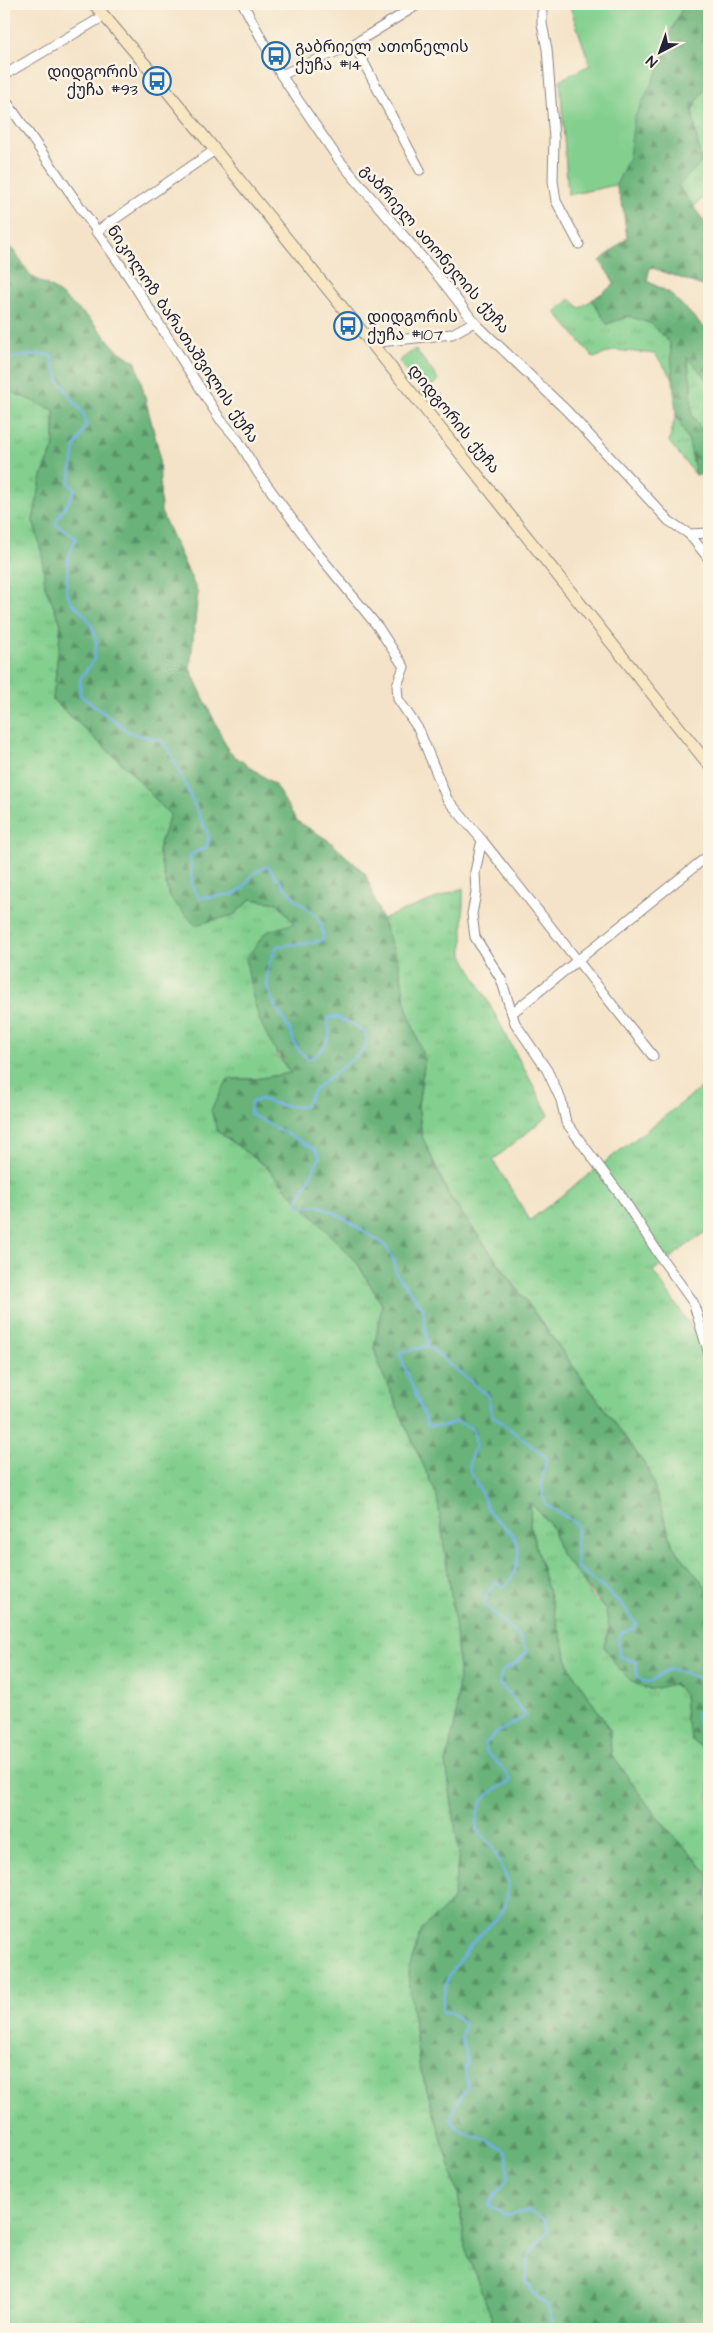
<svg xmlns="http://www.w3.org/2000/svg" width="713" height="2333" viewBox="0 0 713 2333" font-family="'Architects Daughter','Noto Sans Georgian',sans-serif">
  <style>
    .grass { fill: url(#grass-tufts); stroke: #527864 }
    .forest { fill: url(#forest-firs); stroke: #466a5a }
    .garden { fill: #82cf8e; stroke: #527864 }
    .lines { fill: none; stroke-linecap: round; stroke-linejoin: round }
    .stream { stroke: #71b1e4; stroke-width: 2.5 }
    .street-casing { stroke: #8b8282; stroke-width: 11 }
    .secondary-casing { stroke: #8b8282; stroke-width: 13 }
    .street { stroke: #fff; stroke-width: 9 }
    .secondary { stroke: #f9e7c3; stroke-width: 11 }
    .labels { text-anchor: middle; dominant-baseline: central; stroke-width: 5; stroke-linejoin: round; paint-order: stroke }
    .poi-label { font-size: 16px; fill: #22223b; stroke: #fcf5e5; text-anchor: start }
    .street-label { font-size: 16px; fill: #22223b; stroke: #fcf5e5 }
  </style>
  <defs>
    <pattern id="grass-tufts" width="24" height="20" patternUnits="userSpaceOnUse" patternTransform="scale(1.25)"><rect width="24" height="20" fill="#82cf8e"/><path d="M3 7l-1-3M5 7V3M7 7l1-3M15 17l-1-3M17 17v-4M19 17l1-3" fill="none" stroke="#70b17b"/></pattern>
    <pattern id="forest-firs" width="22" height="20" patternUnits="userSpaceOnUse" patternTransform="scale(1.25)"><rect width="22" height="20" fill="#69b279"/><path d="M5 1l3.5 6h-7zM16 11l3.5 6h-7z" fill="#569064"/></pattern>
  </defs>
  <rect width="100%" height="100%" fill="#fcf5e5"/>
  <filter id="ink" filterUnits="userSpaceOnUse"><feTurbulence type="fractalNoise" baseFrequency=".02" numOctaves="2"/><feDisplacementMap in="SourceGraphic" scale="10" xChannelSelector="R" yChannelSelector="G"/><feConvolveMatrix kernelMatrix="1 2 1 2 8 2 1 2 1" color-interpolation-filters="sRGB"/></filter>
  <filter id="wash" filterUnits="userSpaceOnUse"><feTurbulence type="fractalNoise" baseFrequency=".0096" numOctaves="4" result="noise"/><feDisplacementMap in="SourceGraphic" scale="20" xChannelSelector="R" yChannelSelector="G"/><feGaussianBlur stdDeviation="1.12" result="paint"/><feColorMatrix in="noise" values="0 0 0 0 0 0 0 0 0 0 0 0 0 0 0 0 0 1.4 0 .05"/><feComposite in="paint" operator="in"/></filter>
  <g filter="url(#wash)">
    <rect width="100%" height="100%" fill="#f4e3c8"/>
    <g class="grass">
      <polygon points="709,89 709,192 694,207 678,186 701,163 692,110 703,91"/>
      <polygon points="570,299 580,308 592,300 607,324 629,316 652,324 670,343 674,380 655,354 615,350 594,358 555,312"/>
      <polygon points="687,356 709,381 709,508 704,508 705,435 692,415 691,385"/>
      <polygon points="4,389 54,410 54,446 42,476 33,520 42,554 45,586 61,624 53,700 130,771 170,815 158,849 169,897 234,915 251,899 278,903 294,923 276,1055 291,1073 255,1079 229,1079 217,1131 264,1165 358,1264 382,1305 374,1348 380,1368 437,1496 456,1630 459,1674 456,1718 446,1763 459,1853 453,1900 422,1929 408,1973 419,2064 458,2192 465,2248 496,2329 4,2329"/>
      <polygon points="676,414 689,442 696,475 669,442"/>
      <polygon points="463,888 463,955 549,1115 493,1160 530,1220 709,1082 709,1229 653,1271 709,1352 709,1591 673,1546 649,1470 449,1195 422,1136 418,1105 425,1060 407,1010 399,965 382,919"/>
      <path d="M531,1502L552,1527L560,1553L577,1572L592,1596L606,1610L609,1628L604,1646C615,1663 628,1686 650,1689C657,1689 666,1685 673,1684L684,1694L686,1719L692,1741L709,1750V1874L656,1816L611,1754L610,1730L570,1668L530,1526Z"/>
    </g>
    <g class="forest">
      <polygon points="684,4 709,4 702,42 709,46 709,89 703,91 692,110 701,163 678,186 707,225 702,286 650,267 647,281 670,293 709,332 709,381 687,357 691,385 692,415 705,435 705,475 696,475 689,442 676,414 670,343 652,324 629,316 607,324 592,300 615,284 600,261 627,238 623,208 616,185 629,157 634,118 663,61 671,31"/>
      <path d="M4,243L14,251L31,276L54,289L91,320L117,350L136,362L159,452L161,512L198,593L190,669L229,752L274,784L297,821L328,840L365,873L399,965L407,1010L425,1060L418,1105L422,1136L448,1195L649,1470L673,1546L709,1591V1750L692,1741L686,1719L684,1694L674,1684C666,1685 657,1689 650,1689C628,1686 615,1663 604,1646L609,1628L606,1610L560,1553L552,1527L531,1503L530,1526L570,1668L610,1730L611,1754L656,1816L709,1874V2329H496L465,2248L458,2192L419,2064L408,1972L422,1929L453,1900L459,1853L446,1763L456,1718L459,1674L456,1630L437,1496L380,1368L374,1348L382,1305L358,1264L264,1165L217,1131L211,1110L228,1079H255L291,1073C260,1031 253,1009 246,958L266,932L294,923L278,903L251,899L234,915L195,925L169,897L158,849L170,815L130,771L53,700L61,624L45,586L42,554L33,520L42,476L54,446V410L4,389Z"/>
    </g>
    <g class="garden">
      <polygon points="569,4 684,4 671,31 663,61 634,118 629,157 616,185 568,195 560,80 590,65"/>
      <polygon points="709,6 709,46 702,42"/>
      <polygon points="415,349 439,380 423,393 399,361"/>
    </g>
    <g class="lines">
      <g class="stream">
        <path d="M4,357C20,361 35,350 51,356L59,381L84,415L86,426L75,447L69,484L75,489C70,502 61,511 55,524L76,538L68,558L66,591L72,603L85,615L93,628L96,643L93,661L80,679V695L131,733L160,740L169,750L209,836L207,847L190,855L192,886L199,898L235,894L244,887L253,874L267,866C276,876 284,887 293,896C308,912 324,913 323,939L313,943L277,946C258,981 268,996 288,1027C292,1033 293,1042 297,1048C300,1052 305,1056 308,1059C318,1057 327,1045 329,1035C330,1030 328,1023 327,1018L335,1017L352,1024L365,1032L367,1040L364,1050L315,1089L305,1106C289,1108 276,1105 261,1099L251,1103L250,1114L315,1149L320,1157L297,1203L300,1207L318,1205L339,1215L385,1245L394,1260L395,1272L423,1308L428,1346L399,1353L428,1426H445L457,1421L473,1429L476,1446C464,1467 471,1473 481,1492C484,1498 486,1507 490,1513C498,1522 511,1529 516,1541C522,1554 515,1578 504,1587L496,1582L487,1593L484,1604L520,1637L527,1652L514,1665L503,1670L499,1684L509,1693L526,1716L498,1732L486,1743L485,1751L502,1767L511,1781C485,1795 477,1798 476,1829L492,1846L508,1881L507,1897L503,1912L473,1942L450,1974L445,1989L441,2011L452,2013L464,2024L462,2039L467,2063L465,2068L468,2087L455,2105L450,2120L462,2131L488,2140L507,2153L508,2178L488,2205L504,2215L528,2211L544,2219L548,2231L530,2253L525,2281L537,2297L547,2305L555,2329"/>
        <path d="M428,1346L488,1396L492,1415L547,1458L541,1483L545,1504L577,1524L576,1566L620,1602L636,1623L633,1629L622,1632L618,1640L619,1656L636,1662L637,1676L642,1681L650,1682C670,1667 669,1666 692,1676C700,1678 704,1679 709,1685"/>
        <polyline points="709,1706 699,1709 696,1716 702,1731 709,1739"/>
      </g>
    </g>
  </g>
  <g filter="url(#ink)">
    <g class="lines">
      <defs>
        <g id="street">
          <polyline points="243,4 281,75 339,160 443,282 474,322 567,411 669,521 689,534 709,533"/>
          <polyline points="542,13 542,24 547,49 554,139 553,181 556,201 579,244"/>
          <polyline points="354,44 420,170"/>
          <polyline points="4,75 104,16"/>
          <polyline points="281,75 354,44 419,4"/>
          <polyline points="4,98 129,277 220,419 238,440 258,473 314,549 378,627 404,667 397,685 398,699 419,730 447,799 482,840 475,872 476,893 472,914 475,937 501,979 515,1023 547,1070 561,1100 566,1122 622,1197 662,1259 693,1302 709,1354"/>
          <polyline points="96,232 215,150"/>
          <polyline points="370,343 452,334 474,322"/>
          <polyline points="689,534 709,559"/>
          <polyline points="482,840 653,1056"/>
          <polyline points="512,1013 709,855"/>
        </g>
        <polyline id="secondary" points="94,4 155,76 428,413 709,765"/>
      </defs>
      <use href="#street" class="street-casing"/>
      <use href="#secondary" class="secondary-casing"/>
      <use href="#street" class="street"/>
      <use href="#secondary" class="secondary"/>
    </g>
  </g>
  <defs>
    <symbol id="bus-ring" viewBox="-11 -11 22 22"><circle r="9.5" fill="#fcf5e5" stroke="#1f6fb2" stroke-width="1.5"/><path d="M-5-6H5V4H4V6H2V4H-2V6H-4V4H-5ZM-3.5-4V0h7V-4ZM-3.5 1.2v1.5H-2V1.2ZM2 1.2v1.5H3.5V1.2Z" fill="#1f6fb2"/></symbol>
  </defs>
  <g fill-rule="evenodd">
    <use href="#bus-ring" x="260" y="40" width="32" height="32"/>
    <use href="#bus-ring" x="141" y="65" width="32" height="32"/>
    <use href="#bus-ring" x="332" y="310" width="32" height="32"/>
  </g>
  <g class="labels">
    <g class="poi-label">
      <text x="295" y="47">გაბრიელ ათონელის<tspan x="295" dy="18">ქუჩა #14</tspan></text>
      <text x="138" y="72" text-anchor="end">დიდგორის<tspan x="138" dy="18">ქუჩა #93</tspan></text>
      <text x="367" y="317">დიდგორის<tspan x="367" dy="18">ქუჩა #107</tspan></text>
    </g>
    <g class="street-label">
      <text transform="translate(435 249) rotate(49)">გაბრიელ ათონელის ქუჩა</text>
      <text transform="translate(183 334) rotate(56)">ნიკოლოზ ბარათაშვილის ქუჩა</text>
      <text transform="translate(454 419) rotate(51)">დიდგორის ქუჩა</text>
    </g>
  </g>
  <rect width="713" height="2333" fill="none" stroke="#fcf5e5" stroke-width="20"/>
  <g transform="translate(660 52) rotate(221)" stroke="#fcf5e5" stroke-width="4" paint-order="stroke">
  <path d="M0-4L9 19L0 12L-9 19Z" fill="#22223b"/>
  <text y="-8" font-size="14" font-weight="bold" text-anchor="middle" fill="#22223b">N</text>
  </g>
</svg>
